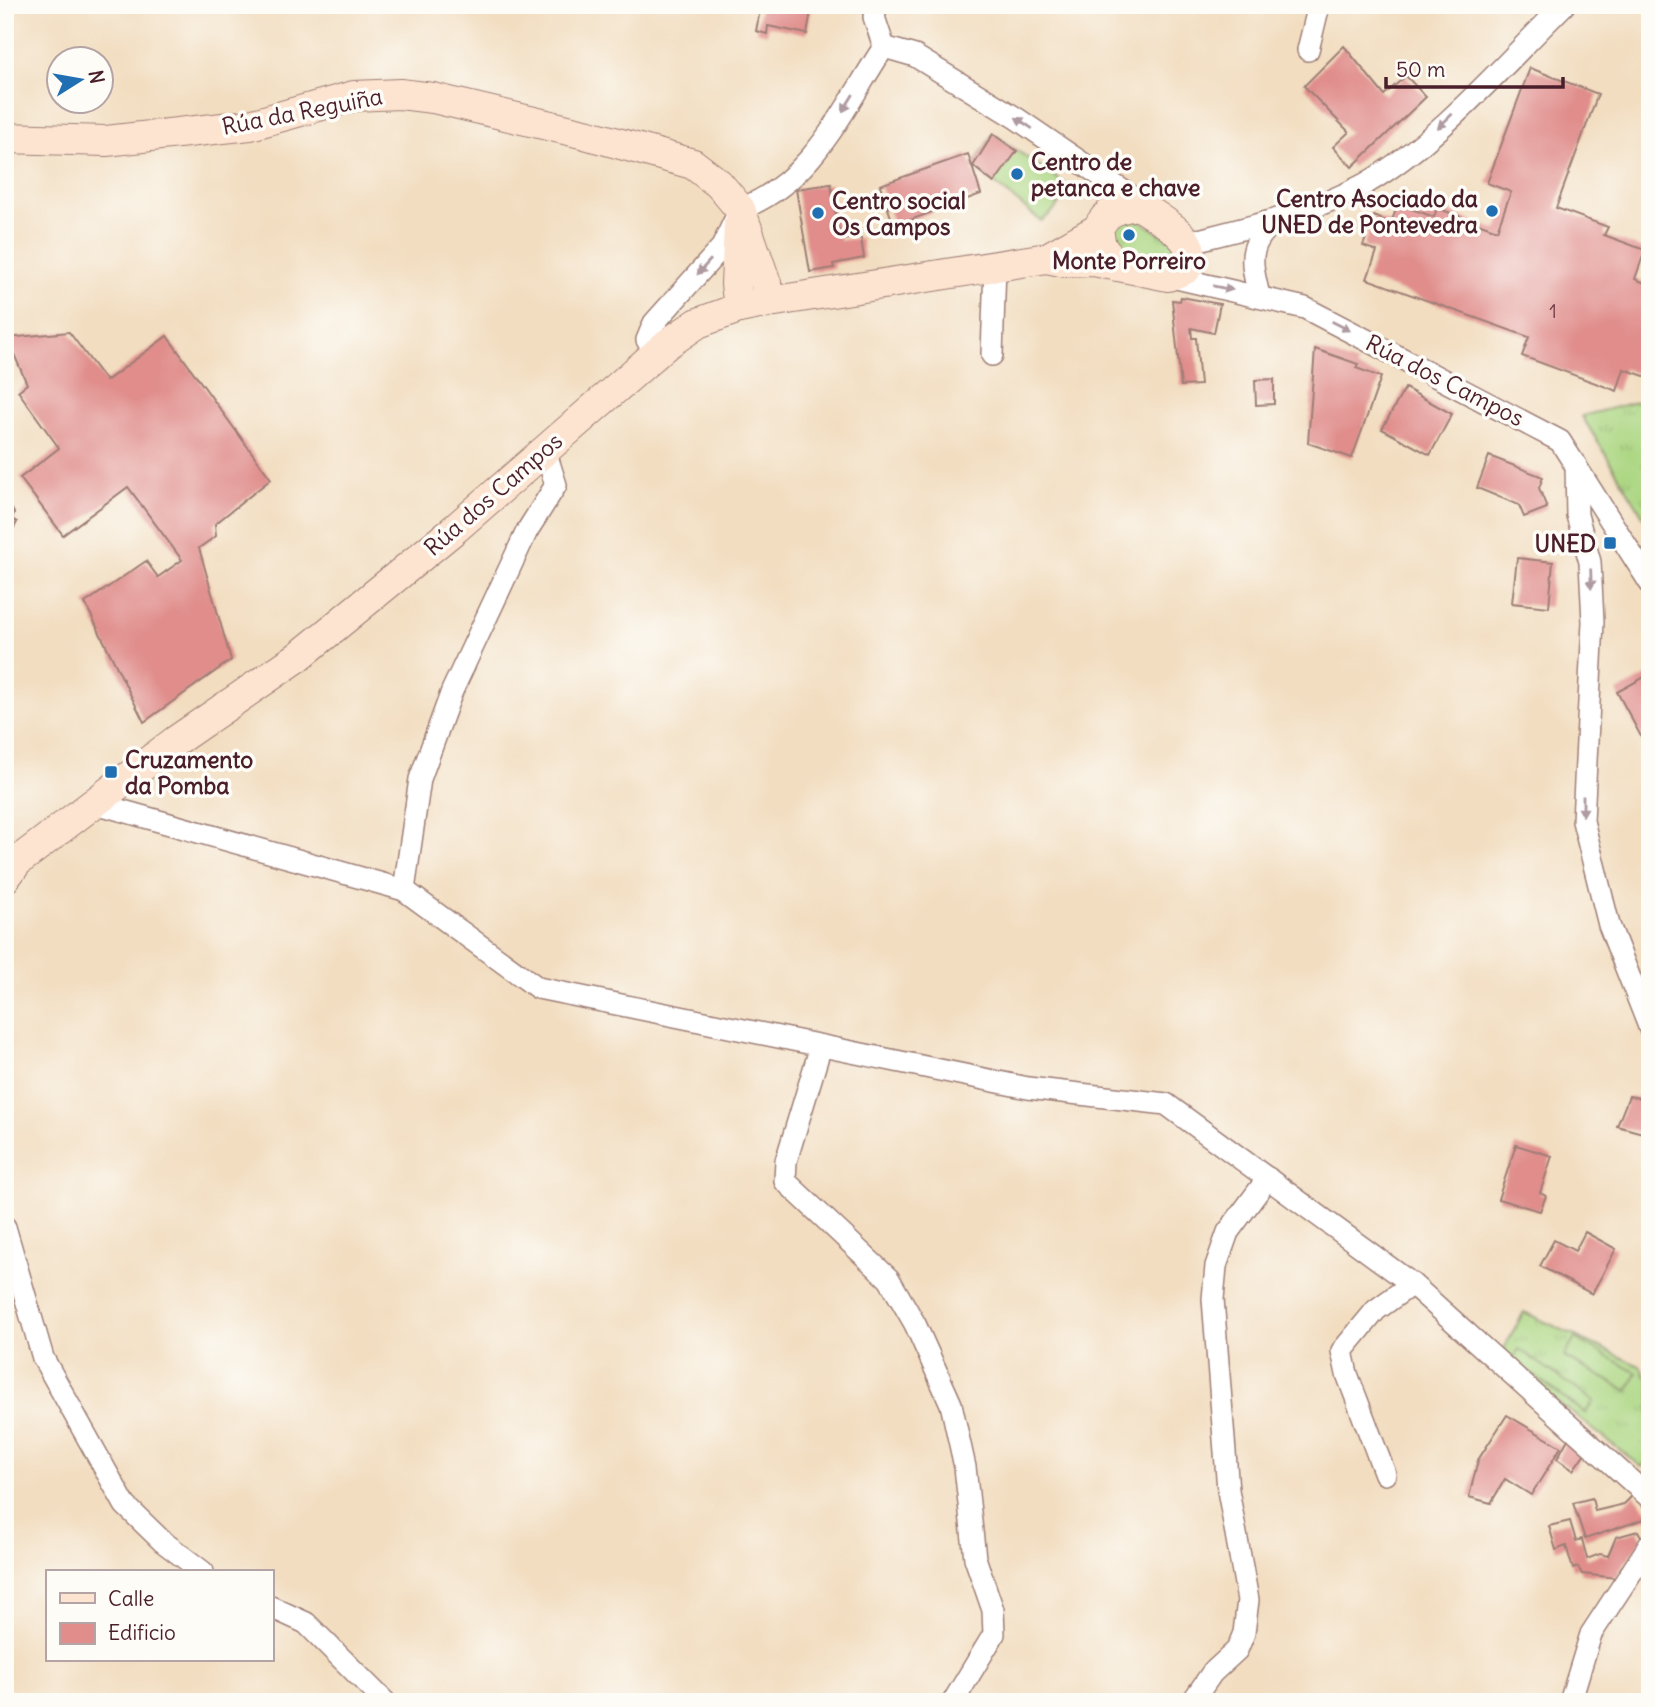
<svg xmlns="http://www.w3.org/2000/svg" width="1655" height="1707" viewBox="0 0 1655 1707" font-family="Delius,sans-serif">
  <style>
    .grass { fill: url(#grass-tufts); stroke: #7a7a56; stroke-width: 2 }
    .pitch { fill: #abd681; stroke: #7a7a56; stroke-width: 2 }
    .building { fill: #e08d8b }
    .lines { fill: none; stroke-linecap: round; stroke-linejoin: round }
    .street-casing { stroke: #9e7e76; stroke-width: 24 }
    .secondary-casing { stroke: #9e7e76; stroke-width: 32 }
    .street { stroke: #fff; stroke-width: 21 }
    .secondary { stroke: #fde4d1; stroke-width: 30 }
    .oneway { fill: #ae9aa0 }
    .poi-dot { fill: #1f6fb2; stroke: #fdfcf7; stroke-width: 2.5 }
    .labels { text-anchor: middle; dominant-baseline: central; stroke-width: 7; stroke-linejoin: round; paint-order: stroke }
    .number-label { font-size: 19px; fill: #703a43 }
    .street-label { font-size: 23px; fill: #4a1f2b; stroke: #fdfcf7 }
    .poi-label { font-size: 23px; font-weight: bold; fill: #4a1f2b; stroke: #fdfcf7; text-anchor: start }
  </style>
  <defs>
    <pattern id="grass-tufts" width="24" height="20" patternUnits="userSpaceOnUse" patternTransform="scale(1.75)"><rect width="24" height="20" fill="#abd681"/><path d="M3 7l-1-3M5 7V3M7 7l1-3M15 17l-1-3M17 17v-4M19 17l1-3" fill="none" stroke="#95b770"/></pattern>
  </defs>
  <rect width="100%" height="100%" fill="#fdfcf7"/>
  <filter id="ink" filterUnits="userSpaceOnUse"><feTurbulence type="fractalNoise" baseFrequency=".0143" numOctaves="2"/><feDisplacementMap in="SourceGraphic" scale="14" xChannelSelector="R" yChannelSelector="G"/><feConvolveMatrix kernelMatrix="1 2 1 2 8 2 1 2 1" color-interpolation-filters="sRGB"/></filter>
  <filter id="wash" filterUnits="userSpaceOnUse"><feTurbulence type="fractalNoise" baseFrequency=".00686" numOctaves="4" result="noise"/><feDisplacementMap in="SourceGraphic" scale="28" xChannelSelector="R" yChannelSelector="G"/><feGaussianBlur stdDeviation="1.57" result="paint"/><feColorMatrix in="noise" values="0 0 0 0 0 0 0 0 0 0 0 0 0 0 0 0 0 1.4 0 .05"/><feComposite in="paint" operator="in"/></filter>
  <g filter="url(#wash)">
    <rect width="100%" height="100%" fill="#f2ddc0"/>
    <g class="grass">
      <polygon points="1134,217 1174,242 1176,257 1168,263 1130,256 1114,247 1113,230 1117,221"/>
      <polygon points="1650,398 1650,527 1582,416"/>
      <polygon points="1524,1312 1640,1366 1650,1383 1650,1460 1642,1467 1499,1357"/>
    </g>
    <g class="pitch">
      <path d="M993,134L1064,183C1064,201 1056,211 1041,221L973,166Z"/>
      <polygon points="1575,1338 1637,1373 1628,1391 1564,1357"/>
      <polygon points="1519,1349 1594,1401 1585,1413 1513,1360"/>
    </g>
    <g id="blocks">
      <g class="building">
        <polygon points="761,5 812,5 807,34 768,26 767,34 756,31"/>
        <polygon points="1344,46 1384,95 1406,76 1426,97 1352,167 1333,147 1349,132 1304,86"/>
        <polygon points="1530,68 1598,94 1556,208 1608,227 1604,235 1645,250 1635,279 1650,285 1650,378 1624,369 1617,391 1522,356 1529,337 1367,279 1377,251 1363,246 1374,216 1391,223 1398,204 1434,217 1437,208 1497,230 1511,192 1487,183"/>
        <polygon points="993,134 1017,151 994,183 973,166"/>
        <polygon points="968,154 981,194 894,226 880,185"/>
        <polygon points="831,184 840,240 861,238 864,258 833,264 834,268 810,272 796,189"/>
        <polygon points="1181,297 1220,304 1214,333 1191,328 1192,338 1196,338 1200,385 1181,386 1172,300 1180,301"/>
        <polygon points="69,332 106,381 167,336 271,479 215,524 216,536 199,548 231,660 144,722 85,603 146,561 158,577 182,560 128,487 63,535 20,478 59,448 18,391 27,384 7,338"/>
        <polygon points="1315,349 1358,364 1356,368 1381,377 1352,458 1308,443"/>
        <polygon points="1274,379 1274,404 1256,405 1255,380"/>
        <polygon points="1405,388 1452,414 1430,455 1382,429"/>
        <polygon points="1489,456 1543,477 1539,488 1547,508 1524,517 1519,505 1477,488"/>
        <polygon points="5,496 14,513 12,519 17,522 5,545"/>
        <polygon points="1517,558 1553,562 1549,607 1512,603"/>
        <polygon points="1650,674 1650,753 1617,692"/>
        <polygon points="1629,1096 1650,1100 1650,1135 1617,1126"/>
        <polygon points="1516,1145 1552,1156 1540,1193 1546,1196 1540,1211 1498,1199"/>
        <polygon points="1585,1232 1616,1249 1592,1294 1540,1266 1554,1240 1575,1251"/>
        <polygon points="1507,1415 1561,1447 1531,1495 1505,1479 1491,1503 1469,1497 1478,1460"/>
        <polygon points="1569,1437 1587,1450 1573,1470 1557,1459"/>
        <polygon points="1634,1494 1650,1513 1650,1517 1585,1539 1573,1503 1592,1498 1595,1511 1624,1504"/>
        <polygon points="1570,1521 1576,1541 1582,1539 1587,1559 1600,1554 1608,1556 1616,1537 1638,1531 1643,1540 1620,1569 1617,1578 1582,1574 1578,1567 1573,1569 1566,1546 1556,1550 1549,1526"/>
      </g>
    </g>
  </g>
  <g filter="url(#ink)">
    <use href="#blocks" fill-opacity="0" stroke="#9e7e76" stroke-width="2"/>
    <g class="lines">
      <defs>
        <g id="street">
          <polyline points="877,5 874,17 884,47"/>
          <polyline points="1308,50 1319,5"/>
          <path d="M1185,238L1198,240C1254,226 1314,212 1365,184C1437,143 1505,63 1564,5"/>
          <polyline points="1168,276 1305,308 1560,441 1650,583"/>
          <path d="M1259,296C1251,261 1246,246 1275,221"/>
          <path d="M655,353L647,340L654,323L722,247L740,209C812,183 844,107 884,47L915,56L1016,118L1132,197L1139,205"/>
          <polyline points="992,355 995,266"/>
          <polyline points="1576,465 1577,515 1590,562 1593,622 1583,821 1609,925 1650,1029"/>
          <polyline points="95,803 404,890 538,988 1028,1088 1166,1104 1412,1284 1650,1498"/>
          <polyline points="404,890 420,779 452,691 527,531 556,485 545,450"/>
          <polyline points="821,1046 786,1161 785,1181 889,1279 915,1324 951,1404 965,1467 975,1558 993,1610 994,1634 953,1702"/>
          <polyline points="5,1227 43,1358 125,1505 162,1541 203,1572"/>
          <polyline points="1385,1474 1347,1374 1342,1351 1376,1310 1412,1284"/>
          <polyline points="271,1607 306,1623 385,1702"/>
          <polyline points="1192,1702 1212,1673 1237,1650 1244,1633 1248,1600 1228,1490 1213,1299 1216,1266 1228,1232 1268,1178"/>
          <polyline points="1570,1702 1591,1634 1650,1544"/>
        </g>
        <g id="secondary">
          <polyline points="5,138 106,141 250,125 354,96 400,94 433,98 585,134 693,164 719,184 740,209 766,283 769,302"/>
          <path d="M1047,258L1066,262L1094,261L1168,276L1186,269C1206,241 1157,218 1139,205C1121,207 1106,210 1098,229L1101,247L1117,266"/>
          <polyline points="739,308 736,284 739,225"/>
          <polyline points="5,878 18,861 177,740 298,657 456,528 667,344 698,323 739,308 769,302 1047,258 1098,229"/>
        </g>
      </defs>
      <use href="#street" class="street-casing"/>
      <use href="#secondary" class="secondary-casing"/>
      <use href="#street" class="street"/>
      <use href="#secondary" class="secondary"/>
    </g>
    <defs><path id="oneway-solid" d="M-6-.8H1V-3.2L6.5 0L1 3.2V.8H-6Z" transform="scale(1.75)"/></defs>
    <g class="oneway">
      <use href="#oneway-solid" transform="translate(848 103) rotate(122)"/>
      <use href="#oneway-solid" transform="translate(1445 121) rotate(136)"/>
      <use href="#oneway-solid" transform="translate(1024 123) rotate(-146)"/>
      <use href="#oneway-solid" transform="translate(704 267) rotate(132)"/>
      <use href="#oneway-solid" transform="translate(1223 288) rotate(12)"/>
      <use href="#oneway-solid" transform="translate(1341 326) rotate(27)"/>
      <use href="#oneway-solid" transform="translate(1591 579) rotate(88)"/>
      <use href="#oneway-solid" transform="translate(1583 806) rotate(90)"/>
    </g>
  </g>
  <g class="poi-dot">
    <circle cx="1017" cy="174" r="7"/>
    <circle cx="1492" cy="211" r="7"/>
    <circle cx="818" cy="213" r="7"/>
    <circle cx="1129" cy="235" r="7"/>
    <rect x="1603" y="536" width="14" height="14" rx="3.5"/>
    <rect x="104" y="765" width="14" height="14" rx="3.5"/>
  </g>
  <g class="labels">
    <g class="number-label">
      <text x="1553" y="311">1</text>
    </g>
    <g class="street-label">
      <text transform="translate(302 111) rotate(-11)">Rúa da Reguiña</text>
      <text transform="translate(1445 380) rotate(27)">Rúa dos Campos</text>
      <text transform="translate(493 494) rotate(-41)">Rúa dos Campos</text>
    </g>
    <g class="poi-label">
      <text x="1031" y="161">Centro de<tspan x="1031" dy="26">petanca e chave</tspan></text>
      <text x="1478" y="198" text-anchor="end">Centro Asociado da<tspan x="1478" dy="26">UNED de Pontevedra</tspan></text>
      <text x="832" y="200">Centro social<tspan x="832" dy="26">Os Campos</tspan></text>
      <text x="1129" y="260" text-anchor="middle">Monte Porreiro</text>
      <text x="1596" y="543" text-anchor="end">UNED</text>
      <text x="125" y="759">Cruzamento<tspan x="125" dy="26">da Pomba</tspan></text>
    </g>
  </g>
  <rect width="1655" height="1707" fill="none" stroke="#fdfcf7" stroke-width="28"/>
  <rect x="46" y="1570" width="228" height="91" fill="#fdfcf7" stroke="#b5a4a5" stroke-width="2"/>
  <rect x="60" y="1593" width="35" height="10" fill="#fde4d1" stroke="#b5a4a5" stroke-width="2"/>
  <text x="108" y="1606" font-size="21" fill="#4a1f2b">Calle</text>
  <rect x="60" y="1623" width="35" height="21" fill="#e08d8b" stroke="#b5a4a5" stroke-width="2"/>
  <text x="108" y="1640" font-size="21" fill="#4a1f2b">Edificio</text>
  <g transform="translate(80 80) rotate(79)"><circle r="33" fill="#fdfcf7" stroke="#b5a4a5" stroke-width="2"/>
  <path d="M0-5L12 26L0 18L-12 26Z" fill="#1f6fb2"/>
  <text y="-10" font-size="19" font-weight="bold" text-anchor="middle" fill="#4a1f2b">N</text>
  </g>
  <path d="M1386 77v10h177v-10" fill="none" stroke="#4a1f2b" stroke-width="3.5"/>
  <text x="1396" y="77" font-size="21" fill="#4a1f2b" stroke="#fdfcf7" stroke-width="5" paint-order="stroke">50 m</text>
</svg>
